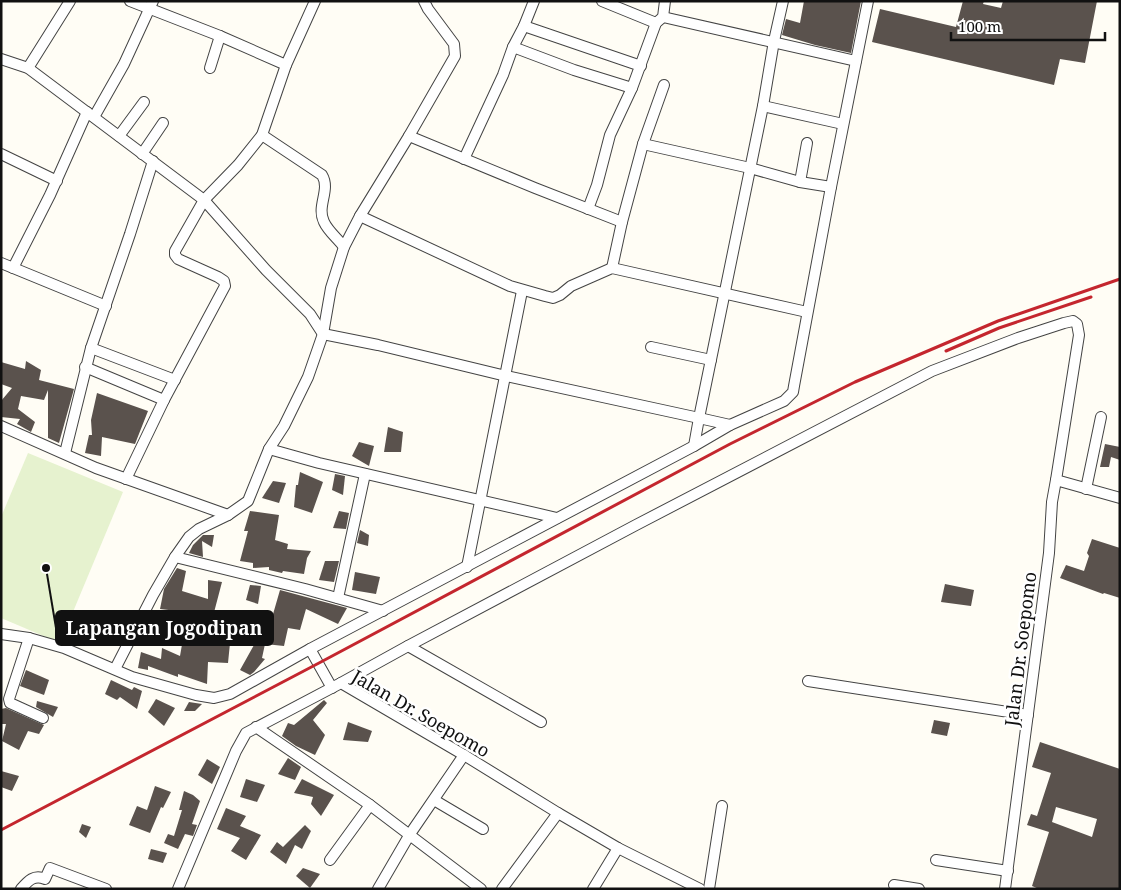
<svg xmlns="http://www.w3.org/2000/svg" width="1121" height="890" viewBox="0 0 1121 890" font-family="'Noto Serif',serif">
  <style>
    .pitch { fill: #e6f2cf }
    .building { fill: #5a524d; fill-rule: evenodd }
    .lines { fill: none; stroke-linecap: round; stroke-linejoin: round }
    .minor-casing { stroke: #444; stroke-width: 12 }
    .minor { stroke: #fff; stroke-width: 10 }
    .rail { stroke: #c4262e; stroke-width: 3 }
    .labels { text-anchor: middle; dominant-baseline: central; stroke-width: 5; stroke-linejoin: round; paint-order: stroke }
    .street-label { font-size: 18px; fill: #111; stroke: #fff }
    .leader { fill: none; stroke: #111; stroke-width: 2 }
    .callout-dot { fill: #111; stroke: #fff; stroke-width: 2 }
    .callout { fill: #111; stroke: #111; stroke-width: 2 }
    .callout-label { font-size: 19px; text-anchor: middle; font-weight: bold; fill: #fff }
  </style>
  <rect width="100%" height="100%" fill="#fffdf5"/>
  <polygon class="pitch" points="28,453 123,492 60,643 1,618 1,517"/>
  <g class="building">
    <polygon points="804,1 861,1 851,53 815,45 782,35 786,19 800,23"/>
    <polygon points="963,1 984,1 983,4 1001,8 1003,1 1097,1 1085,63 1060,59 1054,85 872,42 880,9 956,27"/>
    <polygon points="26,361 41,370 39,380 74,389 59,443 48,438 48,390 44,400 21,396 18,409 35,422 31,432 17,424 20,419 1,417 1,401 12,388 1,384 1,362 25,369"/>
    <polygon points="97,393 148,411 135,444 102,437 101,456 85,453 89,435 92,435 91,420"/>
    <polygon points="388,427 403,432 401,452 384,452"/>
    <polygon points="359,442 374,446 369,466 352,456"/>
    <polygon points="1105,444 1120,447 1120,460 1111,457 1109,467 1100,467"/>
    <polygon points="300,472 323,482 312,513 294,507 296,485 298,485"/>
    <polygon points="335,474 345,476 343,495 332,490"/>
    <polygon points="273,481 286,483 279,503 262,498"/>
    <polygon points="250,511 279,515 275,540 288,544 287,549 311,551 307,558 304,574 283,571 282,573 269,570 269,567 253,568 253,563 240,561 248,531 244,531"/>
    <polygon points="339,511 349,513 346,529 333,528"/>
    <polygon points="360,530 369,535 368,546 357,543"/>
    <polygon points="203,535 214,535 212,547 202,541 203,557 189,553 193,545"/>
    <polygon points="1092,539 1120,548 1120,598 1104,593 1103,594 1060,578 1066,565 1084,571 1089,556 1087,553"/>
    <polygon points="325,561 339,561 334,582 319,580"/>
    <polygon points="177,568 186,571 182,591 208,599 208,580 222,582 212,620 182,617 177,614 177,611 160,609 164,589"/>
    <polygon points="355,572 380,577 376,594 352,590"/>
    <polygon points="945,584 974,590 971,606 941,602"/>
    <polygon points="250,585 261,586 258,604 246,600"/>
    <polygon points="280,590 347,608 338,624 306,609 300,630 288,628 284,646 265,644 262,658 265,659 254,672 250,675 240,670 254,645 246,644 250,631 267,632 267,628 269,628"/>
    <polygon points="184,633 230,643 228,663 208,662 207,684 178,674 178,677 148,666 148,670 138,668 141,652 161,659 162,648 180,656"/>
    <polygon points="26,670 49,680 44,695 20,686"/>
    <polygon points="111,680 132,690 134,687 142,691 137,709 120,697 117,700 105,694"/>
    <polygon points="156,699 175,708 164,726 148,712"/>
    <polygon points="324,700 327,703 313,720 325,735 315,755 296,746 282,736 288,723 294,725"/>
    <polygon points="37,701 58,707 53,717 36,707"/>
    <polygon points="189,702 202,704 195,711 184,711"/>
    <polygon points="6,708 44,725 39,734 28,731 19,750 2,741 6,724 1,724 1,709"/>
    <polygon points="934,720 950,723 947,736 931,733"/>
    <polygon points="348,722 372,731 368,742 343,740"/>
    <path d="M1040,742L1120,769V889H1039L1032,886L1049,832L1027,825L1031,814L1037,816L1051,773L1032,767ZM1056,807L1097,819L1092,837L1052,822Z"/>
    <polygon points="288,758 301,767 295,780 278,774"/>
    <polygon points="207,759 220,767 212,784 198,775"/>
    <polygon points="1,771 19,776 12,791 1,787"/>
    <polygon points="246,779 265,785 257,802 240,797"/>
    <polygon points="302,779 334,795 321,816 311,804 313,797 294,793"/>
    <polygon points="155,786 171,792 163,808 161,807 150,833 129,825 137,806 147,810"/>
    <polygon points="184,791 193,795 200,801 192,824 197,825 193,836 185,834 178,849 164,843 168,834 174,836 182,810 179,810"/>
    <polygon points="226,808 246,816 240,826 261,835 246,860 231,851 240,838 217,829"/>
    <polygon points="82,824 91,827 86,838 79,832"/>
    <polygon points="305,825 311,831 302,849 295,845 286,864 270,852 277,842 283,847"/>
    <polygon points="151,849 167,853 163,863 148,859"/>
    <polygon points="303,868 320,874 310,888 296,876"/>
  </g>
  <g class="lines">
    <defs>
      <g id="minor">
        <polyline points="130,1 220,36 286,65"/>
        <polyline points="602,1 656,23"/>
        <polyline points="663,17 856,61"/>
        <polyline points="524,26 641,66"/>
        <polyline points="513,47 574,70 632,88"/>
        <polyline points="1,59 28,68 204,200 266,270 310,314 323,334 378,345 506,376 699,418 763,106 774,41 783,1"/>
        <polyline points="28,68 70,1"/>
        <polyline points="210,68 220,36"/>
        <polyline points="763,106 843,124"/>
        <polyline points="94,117 124,64 153,1"/>
        <path d="M262,135L322,175C331,190 316,206 324,222C328,231 338,239 344,247"/>
        <polyline points="119,136 144,102"/>
        <polyline points="409,136 535,188 622,222 612,268"/>
        <polyline points="643,144 750,168 800,182 831,187"/>
        <polyline points="1,154 57,181"/>
        <polyline points="142,154 163,123"/>
        <polyline points="464,159 503,75 513,47 524,26 534,1"/>
        <polyline points="800,182 807,143"/>
        <polyline points="588,209 597,185 610,135 632,88 656,23 663,17 665,1"/>
        <polyline points="360,216 510,286 545,296 553,298 560,295 571,286 612,268 807,312"/>
        <polyline points="622,222 643,144 664,85"/>
        <polyline points="1,263 106,306"/>
        <polyline points="13,268 50,195 87,112"/>
        <polyline points="651,347 711,360"/>
        <polyline points="91,348 175,380"/>
        <polyline points="85,367 164,400"/>
        <polyline points="1,426 96,468 228,515"/>
        <polyline points="694,446 699,418 730,425"/>
        <polyline points="269,449 319,463 557,518"/>
        <polyline points="65,453 91,348 130,234 153,161"/>
        <polyline points="126,479 164,400 225,286 224,281 218,277 178,259 175,255 175,251 204,200 238,165 262,135 286,65 315,1"/>
        <polyline points="1086,489 1101,417"/>
        <polyline points="175,557 305,589 383,611"/>
        <polyline points="467,567 522,291"/>
        <polyline points="338,598 365,474"/>
        <polyline points="1,634 29,638 64,648 132,677 196,695 214,698 230,694 310,649 694,446 730,425 784,401 793,392 794,386 831,187 868,1"/>
        <polyline points="29,638 9,699 10,703 43,718"/>
        <polyline points="408,646 541,722"/>
        <polyline points="310,649 332,688"/>
        <polyline points="115,669 153,595 175,557 189,537 199,529 228,515 248,501 269,449 284,426 308,377 323,334 331,288 344,247 360,216 409,136 455,56 454,44 428,9 424,1"/>
        <polyline points="808,681 1028,715"/>
        <polyline points="341,683 408,646 636,525 932,371 1018,338 1064,323 1073,321 1077,324 1079,335 1056,480"/>
        <polyline points="256,727 370,805 481,889"/>
        <polyline points="434,800 483,829"/>
        <polyline points="330,860 370,805"/>
        <polyline points="936,860 1008,871"/>
        <polyline points="894,885 919,889"/>
        <path d="M21,889C28,881 34,874 45,879L50,868L106,889"/>
        <polyline points="178,889 236,751 246,733 341,683 464,755 558,813 618,848 700,889"/>
        <polyline points="378,889 410,834 464,755"/>
        <polyline points="502,889 558,813"/>
        <polyline points="593,889 618,848"/>
        <polyline points="709,889 722,806"/>
        <polyline points="1005,889 1049,553 1052,502 1056,480 1120,498"/>
      </g>
    </defs>
    <use href="#minor" class="minor-casing"/>
    <use href="#minor" class="minor"/>
    <g class="rail">
      <polyline points="946,351 999,328 1091,297"/>
      <polyline points="1,830 319,663 730,444 855,382 998,321 1120,279"/>
    </g>
  </g>
  <g class="labels">
    <g class="street-label">
      <text transform="translate(1020 649) rotate(-83)">Jalan Dr. Soepomo</text>
      <text transform="translate(421 713) rotate(30)">Jalan Dr. Soepomo</text>
    </g>
  </g>
  <path class="leader" d="M46 568L56 628"/>
  <circle class="callout-dot" cx="46" cy="568" r="5"/>
  <rect class="callout" x="56" y="611" width="217" height="34" rx="5"/>
  <g class="callout-label">
    <text x="164" y="635">Lapangan Jogodipan</text>
  </g>
  <rect width="1121" height="890" fill="none" stroke="#111111" stroke-width="5"/>
  <path d="M951 32v8h154v-8" fill="none" stroke="#111111" stroke-width="2.5"/>
  <text x="958" y="32" font-size="15" fill="#111111" stroke="#ffffff" stroke-width="4" paint-order="stroke">100 m</text>
</svg>
